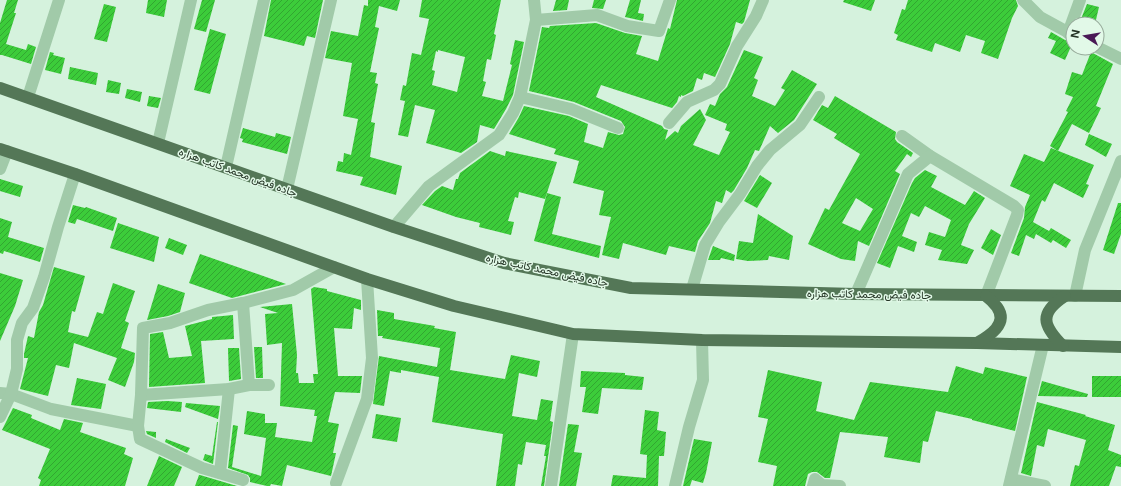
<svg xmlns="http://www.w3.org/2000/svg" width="1121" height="486" viewBox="0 0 1121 486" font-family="Inter,Vazirmatn,sans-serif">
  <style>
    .building { fill: url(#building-hatch); fill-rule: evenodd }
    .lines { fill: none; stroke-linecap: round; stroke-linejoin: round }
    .minor { stroke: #a1caa9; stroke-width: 12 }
    .major { stroke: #547757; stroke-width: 12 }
    .labels { text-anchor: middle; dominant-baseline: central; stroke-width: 3; stroke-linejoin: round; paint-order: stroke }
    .street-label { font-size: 11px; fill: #243425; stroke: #e2f9e8 }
  </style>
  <defs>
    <pattern id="building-hatch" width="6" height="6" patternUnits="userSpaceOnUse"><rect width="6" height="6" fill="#3ccc3a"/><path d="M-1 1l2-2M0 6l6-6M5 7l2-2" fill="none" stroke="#32a631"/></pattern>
  </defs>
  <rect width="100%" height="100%" fill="#d5f2dd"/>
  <g class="building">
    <polygon points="7,0 18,0 14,13 16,13 6,44 26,50 28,44 36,47 31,64 2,55 0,55 0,23"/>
    <polygon points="148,0 167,0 164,17 146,13"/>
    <polygon points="202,0 215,0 206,32 194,29"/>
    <polygon points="271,0 323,0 315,38 307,36 304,46 264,36"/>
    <polygon points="368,0 400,0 397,11 379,6 375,27 379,28 370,72 377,73 375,83 378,84 371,122 375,123 370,157 402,166 396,195 360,185 363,177 336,171 338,161 343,162 344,153 351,155 358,119 343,116 352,63 325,58 331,31 358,36 364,5 368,6"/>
    <path d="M422,0H501L494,34L496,35L491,60L487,59L483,81L486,82L482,96L503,101L512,65L510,64L515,40L524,42L513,95L506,109L494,129L480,125L477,142L461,153L426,143L435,110L415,105L408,137L398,135L405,101L400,100L403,85L406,86L412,53L421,55L429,19L419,17ZM438,50L465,57L457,92L432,85L435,71L432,70L436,51L438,52Z"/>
    <polygon points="556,0 569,0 567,10 553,11"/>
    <polygon points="594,0 606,0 603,9 592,8"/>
    <polygon points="630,0 641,0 638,13 644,14 643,21 625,17"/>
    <polygon points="677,0 750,0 744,22 742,24 736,22 730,44 715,77 704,73 702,80 697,78 693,91 683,96 681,95 681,97 679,96 677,102 672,108 601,85 596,97 662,126 664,129 668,130 665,140 675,131 678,133 681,126 700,109 706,120 693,145 719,155 730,132 725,130 727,124 705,115 710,104 715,106 720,94 727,87 744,50 763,57 754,78 758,80 752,96 775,106 785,90 781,88 792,70 817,84 794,120 778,133 770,126 759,151 755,150 747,168 734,190 731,193 726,190 722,203 716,201 710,223 698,241 695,252 669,246 666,255 623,243 619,259 602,255 611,217 599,215 604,191 573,183 579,161 554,154 556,149 509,134 519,117 524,106 569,116 588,124 584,142 603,148 608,132 619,135 623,134 625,127 621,121 574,102 529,91 542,27 549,28 550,26 596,23 625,33 642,36 636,54 658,61 668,28 670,29"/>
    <polygon points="844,0 875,0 871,11 843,2"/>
    <polygon points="908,0 1016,0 1018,6 1012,18 998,59 981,53 985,41 966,35 960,52 935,43 932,52 896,40 898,35 894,33 902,9 905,10"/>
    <polygon points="104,4 116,7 107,42 94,39"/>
    <polygon points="1087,4 1099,7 1095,24 1079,24"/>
    <polygon points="210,29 226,34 210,94 194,90"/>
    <polygon points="1051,32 1065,40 1073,42 1065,60 1050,53 1056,41 1048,38"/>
    <polygon points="50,52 54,53 53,55 65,58 61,74 45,70"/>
    <polygon points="1091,52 1113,64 1096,106 1101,108 1089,133 1072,124 1058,151 1050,146 1068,112 1066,111 1073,97 1065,94 1072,72 1082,75"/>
    <polygon points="70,67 98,73 96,85 68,79"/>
    <polygon points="108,80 121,83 119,94 106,92"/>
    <polygon points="127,89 142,92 140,102 125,98"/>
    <polygon points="149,96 161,98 158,108 147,106"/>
    <path d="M835,96L896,132L895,139L897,142L913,153L911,157L907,154L895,171L900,174L869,246L858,241L855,261L841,259L808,244L825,208L829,210L860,154L834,138L837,134L813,120L822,105L828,108ZM856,198L873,209L860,231L842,223Z"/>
    <polygon points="243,128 275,137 276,133 291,137 287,154 242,142 243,139 240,138"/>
    <polygon points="1089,134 1112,144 1106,157 1085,145"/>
    <polygon points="1051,148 1094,165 1086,184 1089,185 1083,198 1054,183 1045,202 1042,200 1033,222 1049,231 1051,228 1071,240 1066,248 1053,240 1051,243 1036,234 1034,239 1026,235 1019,256 1011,253 1024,218 1025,207 1030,195 1010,186 1024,154 1044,162"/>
    <polygon points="490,151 505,156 506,151 557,162 545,199 519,192 518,198 515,197 508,221 514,222 511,235 479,227 480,223 456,217 422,205 435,191 442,186 453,190 456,179 458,179 460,173"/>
    <polygon points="925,170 937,176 931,187 965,205 974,191 985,198 969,224 961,245 974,250 967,264 938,260 942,250 925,245 929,232 945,237 951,220 925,206 919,217 911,213 902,236 917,242 914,252 898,246 890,268 877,263 912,183 915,178"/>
    <polygon points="760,175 772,183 757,208 744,201"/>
    <polygon points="0,179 23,186 20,197 0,191"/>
    <polygon points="547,193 561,197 552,234 601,246 599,258 534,241"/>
    <polygon points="1118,203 1121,203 1121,234 1114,254 1103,250"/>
    <polygon points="73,205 85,208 86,207 117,218 113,231 77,219 75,224 68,222"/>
    <polygon points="758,214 793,236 789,260 769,256 768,260 748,261 736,259 739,241 753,243"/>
    <polygon points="0,218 12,222 8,237 44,248 40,262 4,251 3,254 0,253"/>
    <polygon points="118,223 159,237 154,262 110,248"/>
    <polygon points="991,229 1001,235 993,255 981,248"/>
    <polygon points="169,238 187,245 183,255 165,248"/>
    <polygon points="713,246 735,255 734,261 721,258 720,260 708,260"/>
    <polygon points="200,254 286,284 232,298 189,283"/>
    <polygon points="54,267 85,276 75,312 72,311 68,332 88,337 97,312 103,314 113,283 135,291 125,321 129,323 121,348 135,353 134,362 125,387 108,380 117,358 74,343 69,368 56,365 48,396 20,389 28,358 24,358 24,354 28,336 34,338 39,312 43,305"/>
    <polygon points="0,273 23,280 15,306 0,341"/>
    <polygon points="158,284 185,293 180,312 168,316 147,320"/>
    <polygon points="314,287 327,289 327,291 361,300 361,310 354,308 352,329 334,328 338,376 362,376 360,393 335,392 328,422 339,424 333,453 336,453 331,476 287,465 282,486 271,484 270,486 267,486 250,482 250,478 248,475 228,468 233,425 238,426 232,467 261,476 266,438 244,434 247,411 265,414 265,423 277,423 275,437 312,442 317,416 314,416 315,410 280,406 282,343 267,345 265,314 278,313 260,307 292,304 297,355 296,373 298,373 299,383 314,383 313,374 318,374 311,289"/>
    <polygon points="377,310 394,313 394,319 435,326 434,328 456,332 450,370 505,379 511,355 540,361 537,377 519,373 512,416 537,420 541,399 553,401 550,421 553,422 544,486 541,486 546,456 544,456 546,445 526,442 522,465 518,464 515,486 496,486 503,434 432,422 439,377 401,370 401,373 390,371 384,406 373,404 379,356 437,367 440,348 382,338 383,336 378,336"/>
    <polygon points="233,315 234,339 201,341 205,383 149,387 150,334 163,332 169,358 192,356 185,326 212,319 212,317"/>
    <polygon points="254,347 262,347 263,378 256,378"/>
    <polygon points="228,348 239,348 241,379 229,381"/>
    <polygon points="956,366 983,374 985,367 1027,377 1015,431 972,420 972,419 936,411 928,442 923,441 920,463 884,457 888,437 840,432 830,478 825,478 817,472 812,472 808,474 805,486 773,486 777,466 758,462 768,419 758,417 768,370 822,382 816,411 854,420 870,382 948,392"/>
    <polygon points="581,371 625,373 625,375 644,377 642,390 602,388 598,414 582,412 586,387 580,387"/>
    <rect x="1092" y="376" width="29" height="21"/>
    <polygon points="77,378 106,384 101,409 71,405"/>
    <polygon points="1042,381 1088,394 1087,397 1038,396"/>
    <polygon points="167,401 182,402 181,412 147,408 148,402"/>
    <polygon points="1037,402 1086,415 1085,416 1115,425 1108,450 1121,455 1121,467 1116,466 1109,486 1070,486 1075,465 1079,466 1086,440 1048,429 1044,447 1037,445 1031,476 1021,473"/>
    <polygon points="186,403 220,406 218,419 185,407"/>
    <polygon points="13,408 32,415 31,418 60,430 64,419 83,423 80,432 126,448 124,454 133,458 125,486 39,486 41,480 38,478 50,449 2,430"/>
    <polygon points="645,410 659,412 657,430 666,432 664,456 659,456 658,486 611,486 613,475 646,478 647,455 640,454"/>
    <polygon points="376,414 401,418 397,442 372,438"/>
    <polygon points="217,422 218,422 213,464 203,460 205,454 212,456"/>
    <polygon points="568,424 579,425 574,452 582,453 576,486 559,486"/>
    <polygon points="146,431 156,432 156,438 147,434"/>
    <polygon points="166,439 190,448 187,453 165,442"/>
    <polygon points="694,439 712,442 706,473 703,483 692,480 690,486 683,486"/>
    <polygon points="159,456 182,467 174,486 147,486"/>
    <polygon points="199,475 200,475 237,486 195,486"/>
  </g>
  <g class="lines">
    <g class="minor">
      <polyline points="1023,0 1040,17 1073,35"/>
      <polyline points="536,20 597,15 627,26 659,31 670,0"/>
      <polyline points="1068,33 1080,0"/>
      <polyline points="1097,47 1121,59"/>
      <polyline points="28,97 59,0"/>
      <polyline points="520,97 571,109 618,128"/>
      <polyline points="669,123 687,102 714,90 720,84 737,46 756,16 763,0"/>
      <polyline points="902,136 930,156 1014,206 1018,210 1017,215 986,296"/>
      <polyline points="158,143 191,0"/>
      <polyline points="226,167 264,0"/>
      <polyline points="0,169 7,151"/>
      <polyline points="287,189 331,0"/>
      <polyline points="394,227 429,186 499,135 513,113 520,97 536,20 534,0"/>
      <polyline points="692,289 705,245 719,222 740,194 757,166 770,150 800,125 819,97"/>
      <polyline points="856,294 908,174 930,156"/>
      <polyline points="1075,296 1085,250 1121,161"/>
      <polyline points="243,303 249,385"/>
      <polyline points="0,393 11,394 51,409 138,426"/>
      <polyline points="141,395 229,389 249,385 269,385"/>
      <polyline points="0,417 11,394 17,369 17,340 22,323 33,308 44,277 58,227 75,174"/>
      <polyline points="220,473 229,389"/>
      <polyline points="1011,479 1045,486"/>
      <polyline points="243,480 202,468 140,439 138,426 141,395 143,328 170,323 208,310 243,303 293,290 334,267"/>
      <polyline points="336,483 367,399 372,358 367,279"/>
      <polyline points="551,486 573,334"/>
      <polyline points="675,486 689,427 703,380 702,340"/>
      <polyline points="813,486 815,479 822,485 840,486"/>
      <polyline points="1009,486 1043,345"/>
    </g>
    <g class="major">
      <polyline points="0,88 394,227 504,263 631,288 856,294 1121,296"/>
      <polyline points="0,149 75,174 367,279 454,306 573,334 702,340 977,343 1121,347"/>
      <path d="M977,343C989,336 1009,324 997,307C994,303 990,299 986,296"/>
      <path d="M1063,346C1042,325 1039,313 1065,296"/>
    </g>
  </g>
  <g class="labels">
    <g class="street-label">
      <text transform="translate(238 172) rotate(20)">جاده فیض محمد کاتب هزاره</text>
      <text transform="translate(547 270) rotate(12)">جاده فیض محمد کاتب هزاره</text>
      <text transform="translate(869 294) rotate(1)">جاده فیض محمد کاتب هزاره</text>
    </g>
  </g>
  <g transform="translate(1085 36) rotate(282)"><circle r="19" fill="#e2f9e8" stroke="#96aa9a"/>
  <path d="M0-3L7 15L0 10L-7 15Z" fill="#4a1956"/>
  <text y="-6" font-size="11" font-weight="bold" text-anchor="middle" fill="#243425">N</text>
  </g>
</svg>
